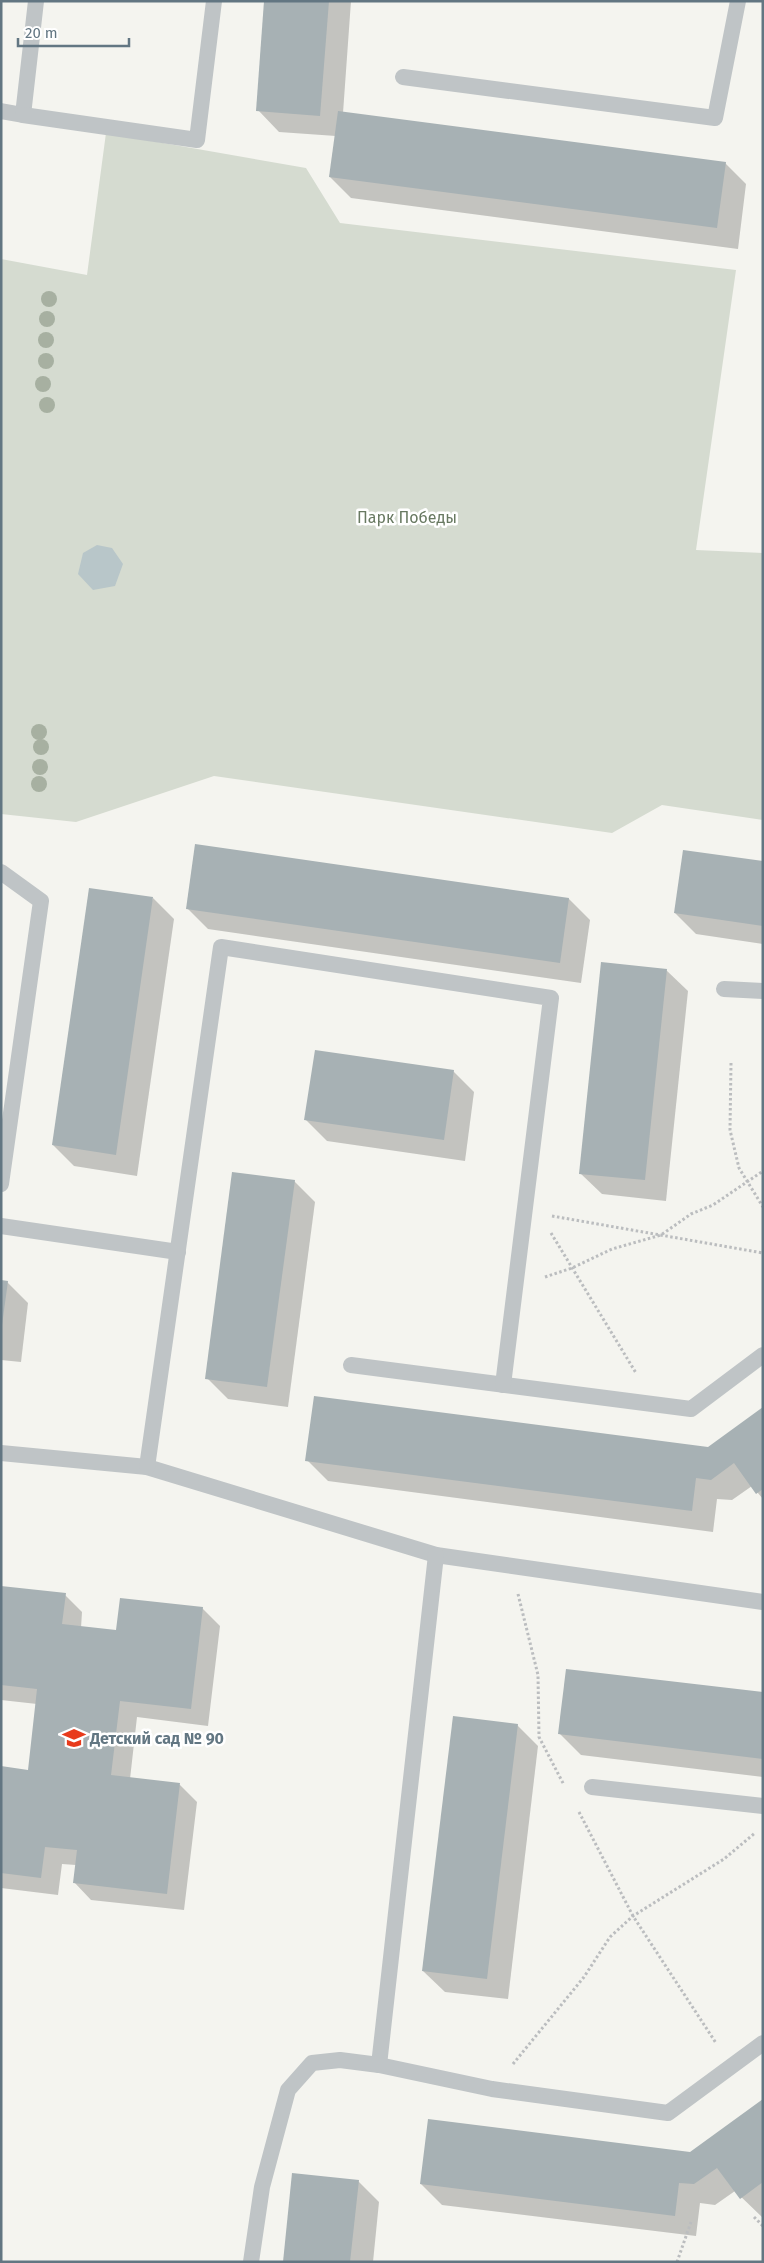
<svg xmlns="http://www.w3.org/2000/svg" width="764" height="2263" viewBox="0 0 764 2263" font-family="'Fira Sans',sans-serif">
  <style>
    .green { fill: #d5dbd0 }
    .water { fill: #b8c6c9 }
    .shadow { fill: #0003 }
    .building { fill: #a7b1b4 }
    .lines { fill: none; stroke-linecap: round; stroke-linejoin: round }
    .path { stroke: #bbbdbf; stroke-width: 3; stroke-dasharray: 2.5 2.5; stroke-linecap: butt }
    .service { stroke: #bfc4c6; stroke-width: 16 }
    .tree { fill: #a7b0a1 }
    .labels { text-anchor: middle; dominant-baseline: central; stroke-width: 5; stroke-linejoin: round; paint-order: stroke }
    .park-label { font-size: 16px; fill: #687961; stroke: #fff }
    .poi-label { font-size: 16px; font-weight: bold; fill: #627682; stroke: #fff; text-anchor: start }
  </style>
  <rect width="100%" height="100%" fill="#f4f4ef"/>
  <polygon class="green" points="106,133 306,168 340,223 736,270 696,550 763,553 763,820 662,805 612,833 214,776 76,822 1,814 1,259 87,275"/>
  <polygon class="water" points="97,545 112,548 123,564 115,586 93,590 78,574 83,553"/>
  <g class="shadow">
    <polygon points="266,1 351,1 343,113 725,163 746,184 738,249 351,198 330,177 336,136 279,132 258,110"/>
    <polygon points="763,863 763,944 696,934 675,913"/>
    <polygon points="153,898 174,919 137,1176 74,1166 53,1145"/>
    <polygon points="569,899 590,920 581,983 208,929 187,908"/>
    <polygon points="666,970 688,991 666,1201 602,1194 580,1173"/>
    <polygon points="453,1071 474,1092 465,1161 327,1141 306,1120"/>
    <polygon points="294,1181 315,1202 288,1407 228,1399 207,1378"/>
    <polygon points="1,1281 7,1282 28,1303 21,1362 1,1360"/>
    <polygon points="763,1409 763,1499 752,1486 732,1500 717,1499 713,1532 328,1481 307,1460 708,1449"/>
    <polygon points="1,1587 65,1595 82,1612 81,1628 117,1632 202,1608 220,1626 208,1726 137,1717 130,1779 180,1785 197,1802 184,1910 91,1900 74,1882 76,1865 62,1864 58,1895 1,1888 1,1768 29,1771 37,1704 1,1700"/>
    <polygon points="763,1693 763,1777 581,1755 560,1734"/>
    <polygon points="517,1725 538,1746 508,1999 445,1992 423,1971"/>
    <polygon points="763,2101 763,2218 735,2191 715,2205 700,2203 696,2236 442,2205 421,2184 691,2153"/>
    <polygon points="358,2181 379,2202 373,2262 284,2262"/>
  </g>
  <g class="building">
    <polygon points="264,1 329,1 320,116 256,111"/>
    <polygon points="338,111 726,162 717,228 329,177"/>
    <polygon points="195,844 569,898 560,963 186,909"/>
    <polygon points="683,850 763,861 763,926 674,913"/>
    <polygon points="89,888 153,897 116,1155 52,1145"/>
    <polygon points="601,962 667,969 645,1180 579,1174"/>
    <polygon points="315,1050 454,1070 444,1140 304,1120"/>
    <polygon points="232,1172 295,1180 267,1387 205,1379"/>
    <polygon points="1,1280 8,1281 2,1325 1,1325"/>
    <polygon points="314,1396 708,1447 763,1407 763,1489 756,1494 734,1463 711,1480 696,1478 692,1511 305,1461"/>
    <polygon points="1,1586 66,1593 62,1624 116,1630 120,1598 203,1607 191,1709 120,1701 111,1775 180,1783 167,1894 73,1883 77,1850 45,1847 41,1878 1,1873 1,1766 28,1770 37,1689 1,1685"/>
    <polygon points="566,1669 763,1692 763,1759 558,1734"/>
    <polygon points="453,1716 518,1724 487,1979 422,1971"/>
    <polygon points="763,2099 763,2182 740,2199 717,2168 694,2184 679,2183 675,2216 420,2184 428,2119 690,2152"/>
    <polygon points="292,2173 359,2180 350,2262 283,2262"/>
  </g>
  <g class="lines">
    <g class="path">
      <polyline points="731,1063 730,1130 739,1168 763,1207"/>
      <polyline points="552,1216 763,1253"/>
      <polyline points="551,1233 636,1373"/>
      <polyline points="545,1277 572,1268 612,1249 661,1235 691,1214 713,1205 763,1171"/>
      <polyline points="518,1594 538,1675 539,1737 564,1785"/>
      <polyline points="579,1812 633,1916 716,2043"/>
      <polyline points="513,2064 584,1977 610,1937 633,1916 724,1859 755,1833"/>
      <polyline points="754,2217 763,2226"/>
      <polyline points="677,2262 691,2222"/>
    </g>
    <g class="service">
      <polyline points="403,77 715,118 738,1"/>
      <polyline points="1,111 23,115 36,1"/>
      <polyline points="23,115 197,140 214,1"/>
      <polyline points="1,872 41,901 1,1184"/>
      <polyline points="724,989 763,991"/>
      <polyline points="1,1226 178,1252"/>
      <polyline points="351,1365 691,1409 763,1355"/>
      <polyline points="1,1453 147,1467 436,1555 763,1602"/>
      <polyline points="147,1467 221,947 551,998 503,1385"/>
      <polyline points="592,1787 763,1806"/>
      <polyline points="379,2065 436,1555"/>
      <polyline points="251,2262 262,2187 288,2090 312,2063 340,2060 379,2065 492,2089 668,2113 763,2043"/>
    </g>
  </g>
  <g class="tree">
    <circle cx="49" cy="299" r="8"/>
    <circle cx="47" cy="319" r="8"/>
    <circle cx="46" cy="340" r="8"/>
    <circle cx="46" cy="361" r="8"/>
    <circle cx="43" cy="384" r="8"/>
    <circle cx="47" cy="405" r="8"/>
    <circle cx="39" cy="732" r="8"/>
    <circle cx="41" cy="747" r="8"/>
    <circle cx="40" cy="767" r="8"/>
    <circle cx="39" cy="784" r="8"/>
  </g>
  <defs>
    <symbol id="school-bare" viewBox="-9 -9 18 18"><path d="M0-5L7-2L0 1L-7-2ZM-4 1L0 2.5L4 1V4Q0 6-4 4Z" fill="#e83b1c" stroke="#fff" stroke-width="2.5" paint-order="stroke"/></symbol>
  </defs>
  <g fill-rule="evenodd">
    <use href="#school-bare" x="58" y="1722" width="32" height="32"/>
  </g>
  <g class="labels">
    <g class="park-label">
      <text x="407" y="517">Парк Победы</text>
    </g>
    <g class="poi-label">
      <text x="90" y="1738">Детский сад № 90</text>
    </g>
  </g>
  <rect width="764" height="2263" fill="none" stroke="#627682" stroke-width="5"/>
  <path d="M18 38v8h111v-8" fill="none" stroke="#627682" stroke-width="2.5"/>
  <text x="25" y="38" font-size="15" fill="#627682" stroke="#ffffff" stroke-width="4" paint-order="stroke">20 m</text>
</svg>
